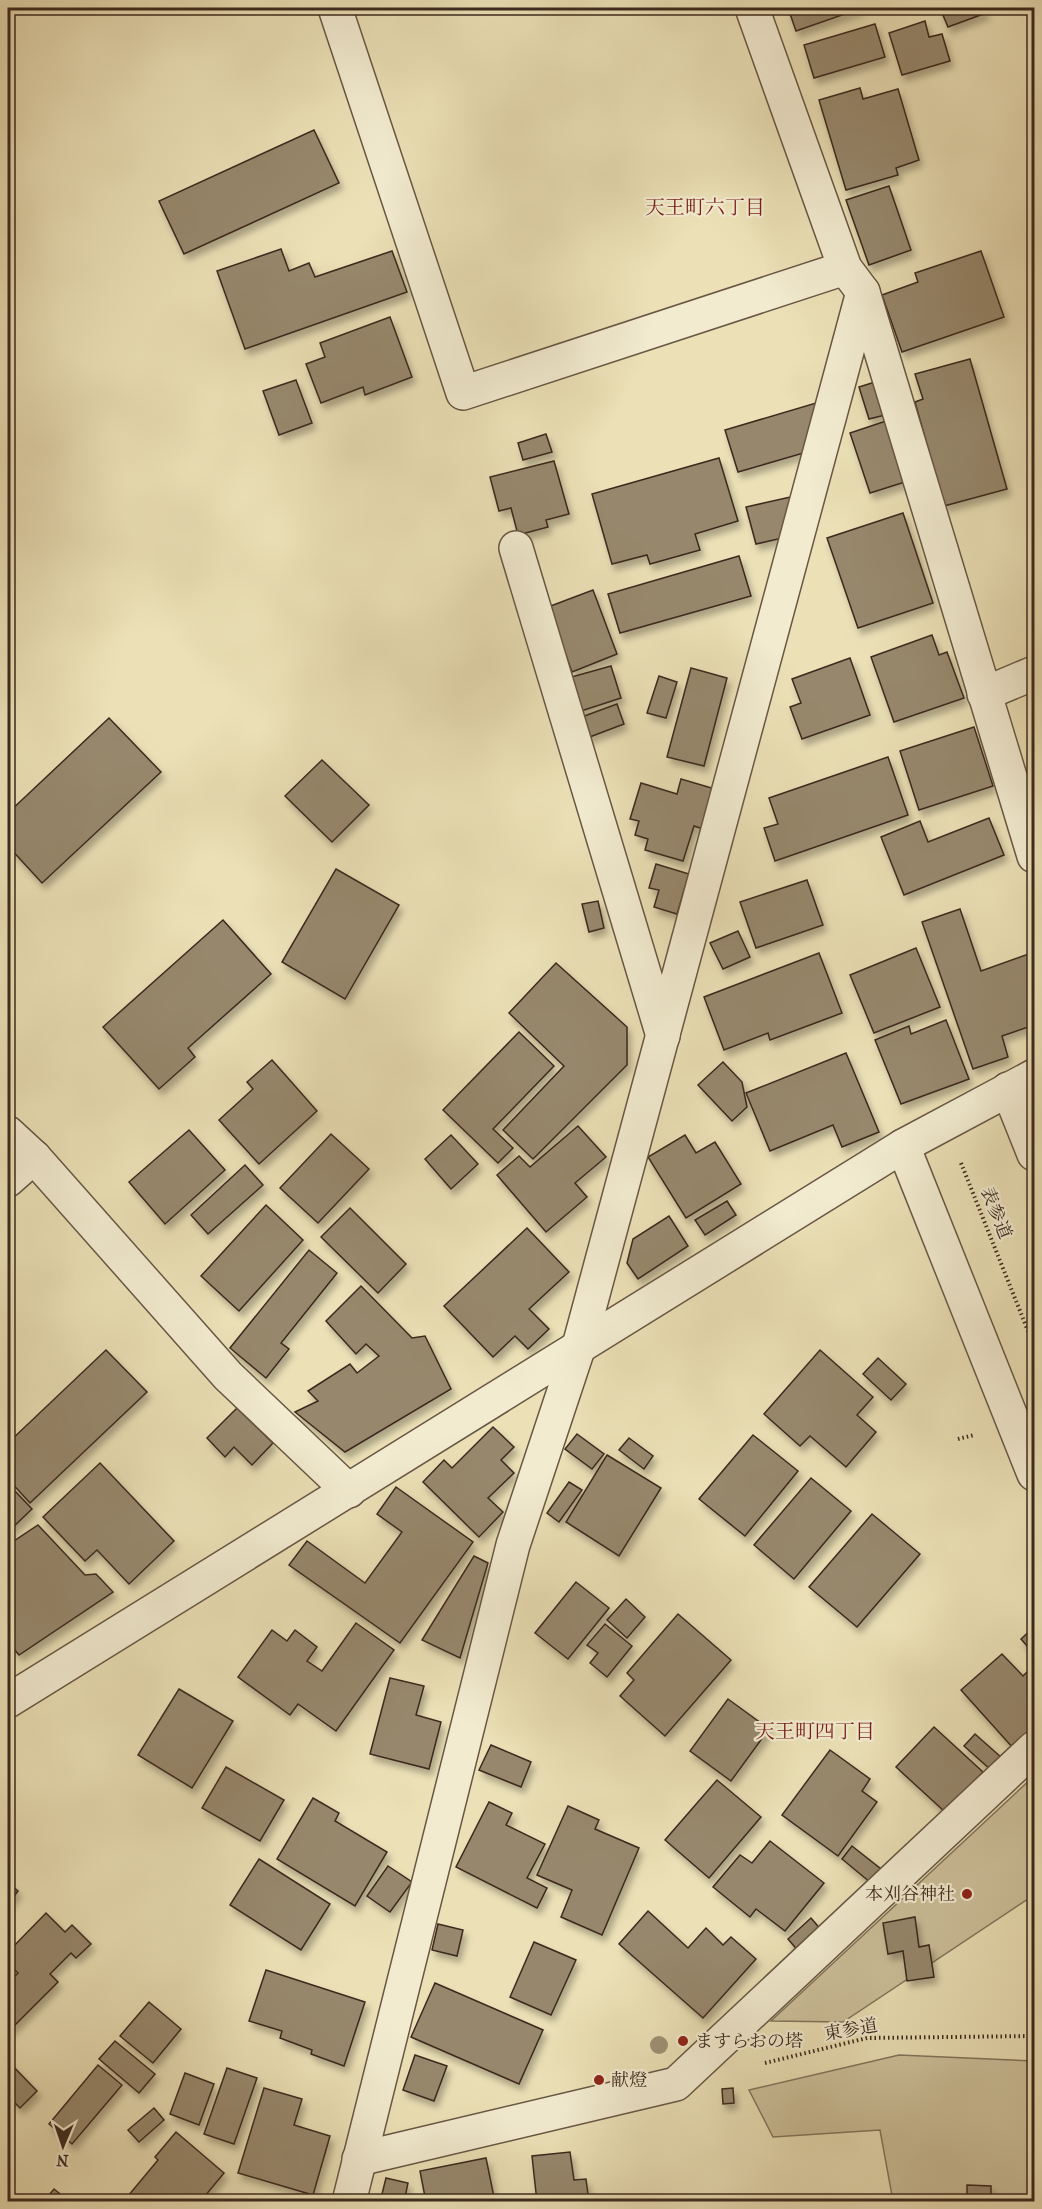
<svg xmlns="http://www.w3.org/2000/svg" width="1042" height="2209" viewBox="0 0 1042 2209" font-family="'IM FELL French Canon','Noto Serif JP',serif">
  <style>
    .green { fill: #cdc19c; stroke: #84755d; stroke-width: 1.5 }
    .building { fill: #97886d; stroke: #3c291e; stroke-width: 1.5; filter: url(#shadow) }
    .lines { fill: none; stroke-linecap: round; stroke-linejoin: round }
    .street-casing { stroke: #685744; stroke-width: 36 }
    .path { stroke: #3c291e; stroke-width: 4; stroke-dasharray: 1.5 3; stroke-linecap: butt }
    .street { stroke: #f2ebd0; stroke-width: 33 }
    .tree { fill: #9f9074 }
    .poi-dot { fill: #8f2418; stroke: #f2ebd0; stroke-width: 2 }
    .labels { text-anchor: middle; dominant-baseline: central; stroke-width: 4.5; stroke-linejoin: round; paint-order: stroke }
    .street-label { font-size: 18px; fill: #3c291e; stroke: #f2ebd0 }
    .poi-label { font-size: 18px; fill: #3c291e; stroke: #f2ebd0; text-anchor: start }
    .neighbourhood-label { font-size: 20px; fill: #7a1f14; stroke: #f2ebd0 }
  </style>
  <defs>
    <filter id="shadow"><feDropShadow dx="3.5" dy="6" stdDeviation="3" flood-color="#0004"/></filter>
  </defs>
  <rect width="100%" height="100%" fill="#ebe0b6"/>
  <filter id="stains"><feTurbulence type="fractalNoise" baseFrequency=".00333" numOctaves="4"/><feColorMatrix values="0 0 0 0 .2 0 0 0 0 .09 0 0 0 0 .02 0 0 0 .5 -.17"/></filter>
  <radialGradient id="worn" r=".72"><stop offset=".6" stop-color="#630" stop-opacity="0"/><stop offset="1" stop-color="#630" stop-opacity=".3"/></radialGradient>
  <g class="green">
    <polygon points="1034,1776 1034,1895 843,2022 771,2021"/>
    <polygon points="899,2055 1033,2061 1034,2201 893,2201 880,2130 773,2137 749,2090"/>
  </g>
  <g class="building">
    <polygon points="788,8 862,8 796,31"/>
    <polygon points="940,8 983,8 986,13 948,27"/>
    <polygon points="925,21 929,37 942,34 950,61 902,75 889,33"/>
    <polygon points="875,24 885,57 814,78 804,45"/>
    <polygon points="860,88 863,99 898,89 919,160 896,168 898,175 846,190 819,100"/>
    <polygon points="314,130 339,183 184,254 159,201"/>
    <polygon points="889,186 911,250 869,265 846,200"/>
    <polygon points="281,249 289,271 309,263 315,277 392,251 407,292 245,349 217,271"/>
    <polygon points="981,251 1004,317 902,352 882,295 918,282 915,273"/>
    <polygon points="390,317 412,377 365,395 363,387 321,403 306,364 325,357 320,343"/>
    <polygon points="970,359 1007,489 944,506 915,402 923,399 915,374"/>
    <polygon points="296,380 312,423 279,435 263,391"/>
    <polygon points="875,382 885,415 869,419 859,387"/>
    <polygon points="816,403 807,452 738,472 725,430"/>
    <polygon points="886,421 905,482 870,493 850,433"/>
    <polygon points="546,434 552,452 523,460 518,443"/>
    <polygon points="719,458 738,521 695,534 700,550 650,564 647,555 612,564 592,494"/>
    <polygon points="554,461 569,514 546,520 548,527 518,535 511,508 499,511 490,477"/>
    <polygon points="795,496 787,537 756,544 746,507"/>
    <polygon points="903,513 933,603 858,628 827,538"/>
    <polygon points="739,556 751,596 620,633 608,594"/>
    <polygon points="593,590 617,654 572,672 548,607"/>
    <polygon points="932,635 939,655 947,652 964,698 894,722 871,657"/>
    <polygon points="850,658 870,715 802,739 790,707 801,703 792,679"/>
    <polygon points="611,666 621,698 578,712 568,678"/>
    <polygon points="691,668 727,678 704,766 667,757"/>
    <polygon points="659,676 677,682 666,718 647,713"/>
    <polygon points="617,704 624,724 587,738 579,718"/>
    <polygon points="109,718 161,772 42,883 8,846 8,813"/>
    <polygon points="974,727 993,786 919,810 900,751"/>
    <polygon points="888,757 908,815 775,861 764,828 778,824 769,798"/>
    <polygon points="322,760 369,805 332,842 285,796"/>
    <polygon points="681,779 715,789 703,829 694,826 683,861 645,850 648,839 635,835 639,821 630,819 641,783 677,794"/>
    <polygon points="989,818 1004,855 904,895 881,837 920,821 928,842"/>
    <polygon points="656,864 689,874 677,914 654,907 659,890 649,888"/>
    <polygon points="336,869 399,905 345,999 282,962"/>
    <polygon points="807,880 823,925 756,948 740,902"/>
    <polygon points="598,901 604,928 589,932 582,904"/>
    <polygon points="960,909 981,971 1034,952 1034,1025 1002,1036 1008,1057 973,1069 922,922"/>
    <polygon points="223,920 271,974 188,1048 195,1057 159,1089 103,1027"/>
    <polygon points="738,931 750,957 723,969 710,943"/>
    <polygon points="916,948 940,1007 874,1033 850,975"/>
    <polygon points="819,953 842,1013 770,1040 768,1033 724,1050 704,997"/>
    <polygon points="556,963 627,1027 627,1065 533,1159 503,1130 564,1066 509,1013"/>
    <polygon points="946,1020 969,1079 901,1104 875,1040 909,1026 911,1034"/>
    <polygon points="519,1032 554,1066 493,1129 513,1148 498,1163 443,1110"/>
    <polygon points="846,1053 879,1132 842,1147 833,1125 770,1151 746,1093"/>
    <polygon points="272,1060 317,1111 259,1164 219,1120 253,1089 247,1082"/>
    <polygon points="723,1062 742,1082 747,1107 732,1121 698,1085"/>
    <polygon points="578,1126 606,1157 575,1183 587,1197 546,1232 497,1175 519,1156 530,1167"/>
    <polygon points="189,1130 225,1170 165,1224 129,1182"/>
    <polygon points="331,1134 369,1169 318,1223 280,1188"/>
    <polygon points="451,1135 478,1164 451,1189 425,1159"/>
    <polygon points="685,1135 696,1153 715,1142 741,1184 686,1218 648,1157"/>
    <polygon points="245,1165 263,1185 208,1234 191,1215"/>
    <polygon points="727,1201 736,1215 705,1235 695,1220"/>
    <polygon points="266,1205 303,1240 239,1311 201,1276"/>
    <polygon points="350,1208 406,1264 378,1293 321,1237"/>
    <polygon points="669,1216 688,1246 638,1279 627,1263 633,1239"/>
    <polygon points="527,1228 569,1272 529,1309 549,1329 528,1349 515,1336 493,1357 444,1306"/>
    <polygon points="309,1250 337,1273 281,1343 289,1349 266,1378 230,1348"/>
    <polygon points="361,1286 412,1338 425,1336 451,1389 345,1452 295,1412 318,1401 308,1391 350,1364 357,1373 379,1356 366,1344 356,1354 326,1321"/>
    <polygon points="106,1350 147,1392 30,1503 8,1479 8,1443"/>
    <polygon points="820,1350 873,1397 857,1415 876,1432 846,1467 810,1436 800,1446 764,1414"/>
    <polygon points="878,1358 906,1384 891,1400 863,1374"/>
    <polygon points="237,1408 273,1443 252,1465 234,1447 225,1457 207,1438"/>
    <polygon points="493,1427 514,1447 501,1460 514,1473 488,1498 503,1512 479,1537 423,1482 444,1460 452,1468"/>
    <polygon points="577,1434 604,1454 592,1469 565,1449"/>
    <polygon points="753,1435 798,1471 745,1536 699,1499"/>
    <polygon points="629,1438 653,1456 644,1469 619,1450"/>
    <polygon points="607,1455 661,1488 619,1556 566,1522"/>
    <polygon points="100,1463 174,1541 129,1584 97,1550 85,1561 43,1517"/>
    <polygon points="811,1478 851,1511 794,1579 754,1545"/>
    <polygon points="569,1482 582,1490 559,1522 547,1513"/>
    <polygon points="396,1487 473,1542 400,1643 289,1565 307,1541 365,1583 402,1532 377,1514"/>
    <polygon points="15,1491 32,1509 8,1532 8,1498"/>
    <polygon points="872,1514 920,1554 857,1627 809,1587"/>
    <polygon points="38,1525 85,1575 96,1574 113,1592 19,1655 10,1644 8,1646 8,1545"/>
    <polygon points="474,1556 488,1563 460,1658 422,1640"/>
    <polygon points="576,1582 609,1608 568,1659 535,1633"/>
    <polygon points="626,1599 645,1617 627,1638 607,1620"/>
    <polygon points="678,1614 731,1660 665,1736 620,1696 634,1680 627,1673"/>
    <polygon points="356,1623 394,1650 336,1731 298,1704 290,1715 238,1677 272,1630 287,1641 295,1630 317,1647 307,1661 322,1671"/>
    <polygon points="605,1624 632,1646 607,1677 590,1663 598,1653 587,1645"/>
    <polygon points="1034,1627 1034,1654 1021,1639"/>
    <polygon points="1002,1654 1023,1676 1028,1671 1034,1678 1034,1728 1013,1748 961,1690"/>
    <polygon points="390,1678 424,1686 416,1715 441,1722 429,1769 370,1754"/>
    <polygon points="179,1689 233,1721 192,1788 138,1755"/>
    <polygon points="728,1699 769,1729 731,1781 690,1751"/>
    <polygon points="934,1727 983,1772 945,1812 896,1767"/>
    <polygon points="975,1734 1002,1758 991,1770 964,1746"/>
    <polygon points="491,1745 531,1762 521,1787 479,1770"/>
    <polygon points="830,1750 870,1779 862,1791 877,1802 838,1856 782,1815"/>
    <polygon points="226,1767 284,1800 260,1841 202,1808"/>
    <polygon points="717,1780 761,1817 709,1878 665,1840"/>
    <polygon points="313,1798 339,1813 335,1821 387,1852 355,1906 277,1859"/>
    <polygon points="489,1802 512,1813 506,1825 545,1844 527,1878 547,1888 537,1908 456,1867"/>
    <polygon points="568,1806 599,1820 595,1829 639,1848 602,1935 561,1917 572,1890 537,1875"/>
    <polygon points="770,1841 824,1883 785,1931 756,1909 750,1917 713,1887 740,1855 752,1863"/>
    <polygon points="852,1846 881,1869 871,1883 842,1859"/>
    <polygon points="259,1859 330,1904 301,1950 230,1905"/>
    <polygon points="388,1866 412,1882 390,1912 367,1896"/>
    <polygon points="8,1882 18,1891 8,1904"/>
    <polygon points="648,1911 688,1948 706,1928 723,1945 731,1937 756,1959 703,2018 619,1944"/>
    <polygon points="46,1913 65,1932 72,1925 91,1944 76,1958 71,1953 50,1974 58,1982 8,2032 8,1983 18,1973 11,1966 8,1969 8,1952"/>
    <polygon points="915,1917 919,1947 929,1945 934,1977 907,1981 903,1951 888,1954 883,1923"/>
    <polygon points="811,1918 822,1931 799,1952 788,1939"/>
    <polygon points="438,1924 463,1930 457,1956 432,1950"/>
    <polygon points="534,1942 576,1960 551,2015 510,1997"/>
    <polygon points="266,1970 365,2002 344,2066 311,2054 312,2050 280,2038 282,2031 249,2021"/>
    <polygon points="435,1983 543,2030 519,2084 411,2037"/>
    <polygon points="149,2002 181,2029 153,2063 120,2036"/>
    <polygon points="115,2041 155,2074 139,2093 99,2059"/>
    <polygon points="415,2055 447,2066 434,2101 403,2090"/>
    <polygon points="8,2061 37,2091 20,2108 8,2096"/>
    <polygon points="98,2065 122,2085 72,2144 49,2124"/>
    <polygon points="227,2068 257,2078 234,2144 204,2134"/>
    <polygon points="185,2073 214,2084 199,2125 170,2114"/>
    <polygon points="264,2088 302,2099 294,2125 330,2136 313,2195 238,2173"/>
    <polygon points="733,2088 734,2103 723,2104 722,2089"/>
    <polygon points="154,2108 164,2120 139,2142 128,2130"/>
    <polygon points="176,2132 224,2173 200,2202 123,2202 158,2160 155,2157"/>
    <polygon points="570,2152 574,2180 586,2179 589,2202 537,2202 532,2156"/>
    <polygon points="486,2158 495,2202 426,2202 420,2171"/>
    <polygon points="386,2178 408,2183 404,2202 380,2202"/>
    <polygon points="967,2185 991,2186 991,2202 967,2202"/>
    <polygon points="54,2189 70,2202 43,2202"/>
  </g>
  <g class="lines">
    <defs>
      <g id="street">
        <polyline points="335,8 463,393 845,268"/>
        <polyline points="752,8 845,268 863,292 1034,856"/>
        <polyline points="516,548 663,1036"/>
        <polyline points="984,694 1034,673"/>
        <polyline points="1008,1089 1034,1154"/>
        <polyline points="8,1133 34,1157 228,1376 349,1491"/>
        <polyline points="903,1146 1034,1474"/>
        <polyline points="8,1180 34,1157"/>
        <polyline points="8,1701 903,1146 1034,1076"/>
        <polyline points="359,2159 676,2084 1034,1748"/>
        <polyline points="349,2202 513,1545 579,1346 863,292"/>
      </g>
    </defs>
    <use href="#street" class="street-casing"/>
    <g class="path">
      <polyline points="961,1163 1034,1346"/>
      <polyline points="958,1439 974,1435"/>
      <polyline points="765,2063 867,2038 1034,2036"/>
      <polyline points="1030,2202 1034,2186"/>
    </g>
    <use href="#street" class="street"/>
  </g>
  <circle class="tree" cx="659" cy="2045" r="9"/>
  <g class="poi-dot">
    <circle cx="967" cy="1894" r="6"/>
    <circle cx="683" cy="2041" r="6"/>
    <circle cx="599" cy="2080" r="6"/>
  </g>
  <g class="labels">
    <g class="street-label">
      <text transform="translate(996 1213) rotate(68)">表参道</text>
      <text transform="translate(851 2030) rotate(-10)">東参道</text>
    </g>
    <g class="poi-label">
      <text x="955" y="1894" text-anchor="end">本刈谷神社</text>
      <text x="695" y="2041">ますらおの塔</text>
      <text x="611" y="2080">献燈</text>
    </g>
    <g class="neighbourhood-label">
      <text x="705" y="207">天王町六丁目</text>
      <text x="815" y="1731">天王町四丁目</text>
    </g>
  </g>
  <rect width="1042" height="2209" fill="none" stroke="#ebe0b6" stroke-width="30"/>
  <rect x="9" y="9" width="1024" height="2191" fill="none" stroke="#3c291e" stroke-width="3"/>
  <rect x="15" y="15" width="1012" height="2179" fill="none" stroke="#3c291e" stroke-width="1.5"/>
  <g transform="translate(63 2146) rotate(182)" stroke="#f2ebd0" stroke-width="4.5" paint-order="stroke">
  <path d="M0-4.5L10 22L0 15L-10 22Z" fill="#3c291e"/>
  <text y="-9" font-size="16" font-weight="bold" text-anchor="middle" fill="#3c291e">N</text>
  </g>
  <rect width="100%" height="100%" filter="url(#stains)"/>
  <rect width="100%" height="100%" fill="url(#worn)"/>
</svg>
